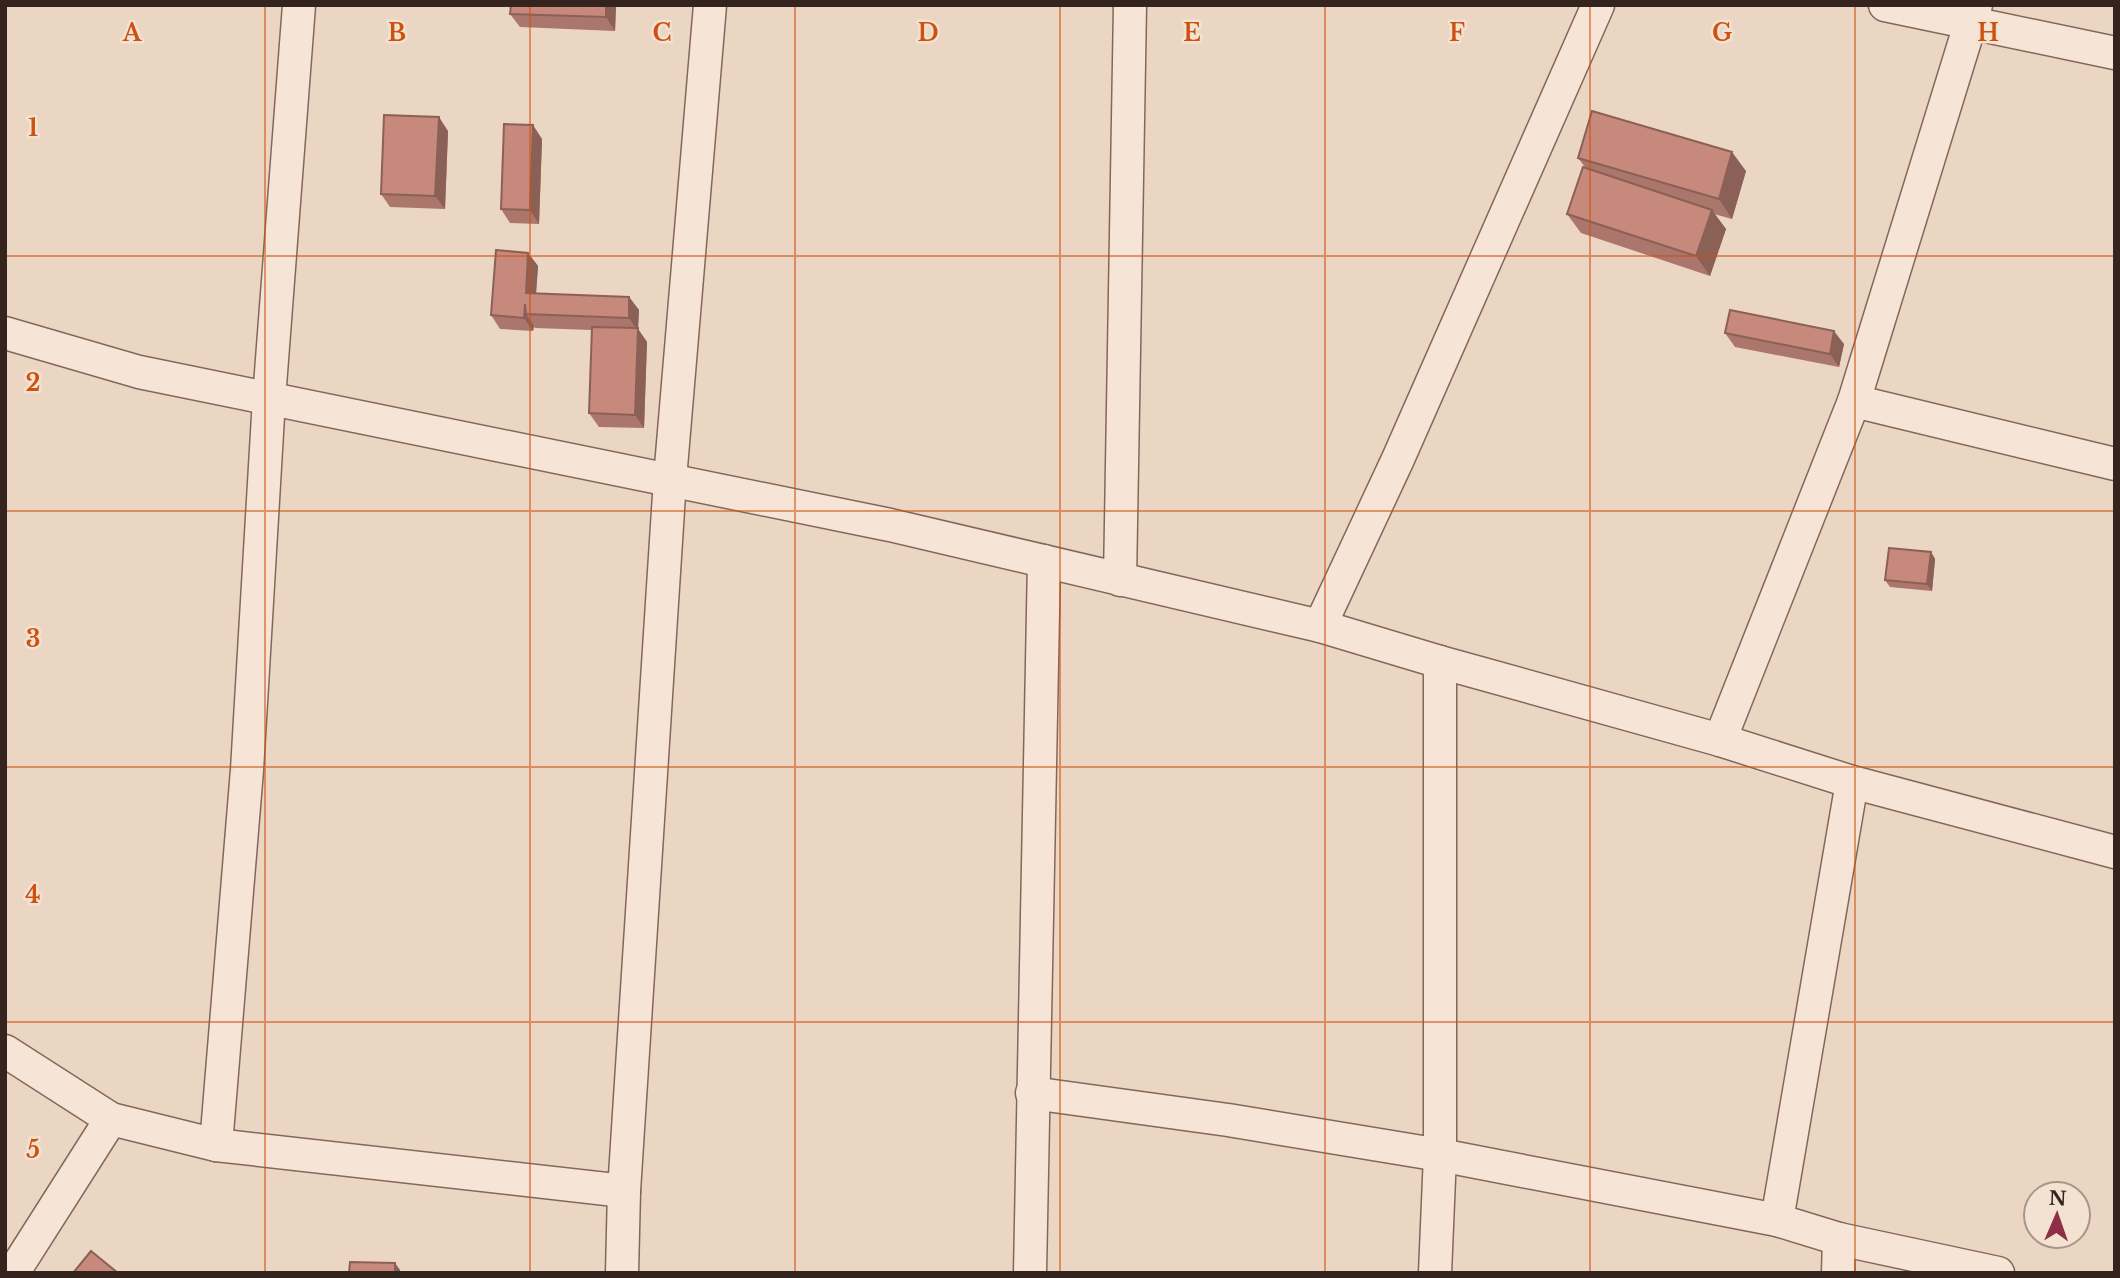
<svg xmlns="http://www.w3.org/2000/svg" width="2120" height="1278" viewBox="0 0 2120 1278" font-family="'Libre Baskerville',serif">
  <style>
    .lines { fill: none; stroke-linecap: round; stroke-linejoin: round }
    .minor-casing { stroke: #84675b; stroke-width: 35 }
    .minor { stroke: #f6e5d6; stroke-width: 32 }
    .wall { fill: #ab766b }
    .shaded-wall { fill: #8b6057 }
    .building { fill: #c7897c; stroke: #8b6057; stroke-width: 2 }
    .grid { fill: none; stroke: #cd510f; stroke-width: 2; stroke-opacity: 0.55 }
    .grid-label { font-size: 23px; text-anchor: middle; font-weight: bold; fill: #cd510f; stroke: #f3e2d2; stroke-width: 5; stroke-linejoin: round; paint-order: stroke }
  </style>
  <rect width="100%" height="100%" fill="#ebd6c3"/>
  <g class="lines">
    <defs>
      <g id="minor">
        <polyline points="1885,5 2115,53"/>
        <polyline points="5,333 139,372 890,525 1320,626 1440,662 1720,740 1852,782 2115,852"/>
        <polyline points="1854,401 2115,464"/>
        <polyline points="1120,580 1130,5"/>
        <polyline points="1320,626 1398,459 1598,5"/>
        <polyline points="1720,740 1854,401 1976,5"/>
        <polyline points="5,1051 111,1119 216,1145 624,1191"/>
        <polyline points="1032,1093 1228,1120 1440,1155 1777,1220 1839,1239 1998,1273"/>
        <polyline points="216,1145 247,770 269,399 299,5"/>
        <polyline points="1777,1220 1852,782"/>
        <polyline points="13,1273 111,1119"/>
        <polyline points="622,1273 624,1191 670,479 710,5"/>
        <polyline points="1030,1273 1044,561"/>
        <polyline points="1435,1273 1440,1155 1440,662"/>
        <polyline points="1838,1273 1839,1239"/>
      </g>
    </defs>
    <use href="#minor" class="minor-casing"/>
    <use href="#minor" class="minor"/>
  </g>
  <g class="wall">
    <polygon points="511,5 616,5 615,31 520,27 510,14"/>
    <polygon points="448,131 445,209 390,207 381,194"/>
    <polygon points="542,139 539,224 510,223 501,209"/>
    <polygon points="1578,158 1746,171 1732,219 1714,214 1726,229 1710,276 1581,233 1567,214 1585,167"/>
    <polygon points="528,253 538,266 536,294 629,297 639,310 638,329 647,342 644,428 599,427 589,413 592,330 535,328 534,326 533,331 500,329 491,315"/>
    <polygon points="1725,333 1844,344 1839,367 1735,347"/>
    <polygon points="1931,552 1935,559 1932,591 1890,587 1885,580"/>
  </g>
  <g class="shaded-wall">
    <polygon points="606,5 616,5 615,31 606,17"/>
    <polygon points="439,117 448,131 445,209 435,196"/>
    <polygon points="533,125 542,139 539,224 530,210"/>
    <polygon points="1732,152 1746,171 1732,219 1719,199"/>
    <polygon points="1712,210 1726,229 1710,276 1696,256"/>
    <polygon points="528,253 538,266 535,307 526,293"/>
    <polygon points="629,297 639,310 638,329 647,342 644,428 635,415 638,331 629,318"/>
    <polygon points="525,304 526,314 534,326 533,331 524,318"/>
    <polygon points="1834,331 1844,344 1839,367 1830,354"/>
    <polygon points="1931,552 1935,559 1932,591 1927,584"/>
    <polygon points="395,1263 400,1270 400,1273 395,1273"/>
  </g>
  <g class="building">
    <polygon points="511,5 606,5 606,17 510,14"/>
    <polygon points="1592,111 1732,152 1719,199 1578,158"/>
    <polygon points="384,115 439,117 435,196 381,194"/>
    <polygon points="504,124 533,125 530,210 501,209"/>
    <polygon points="1583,167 1712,210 1696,256 1567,214"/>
    <polygon points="496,250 528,253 526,293 629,297 629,318 526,314 525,304 524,318 491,315"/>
    <polygon points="1730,310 1834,331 1830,354 1725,333"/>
    <polygon points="592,327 638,328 635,415 589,413"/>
    <polygon points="1889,548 1931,552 1927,584 1885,580"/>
    <polygon points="91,1251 118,1273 73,1273"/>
    <polygon points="350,1262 395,1263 395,1273 349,1273"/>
  </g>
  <path class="grid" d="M265,5V1273M530,5V1273M795,5V1273M1060,5V1273M1325,5V1273M1590,5V1273M1855,5V1273M5,256H2115M5,511H2115M5,767H2115M5,1022H2115"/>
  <g class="grid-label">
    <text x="132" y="41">A</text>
    <text x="397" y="41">B</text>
    <text x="662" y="41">C</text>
    <text x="928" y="41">D</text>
    <text x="1192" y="41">E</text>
    <text x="1457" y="41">F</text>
    <text x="1722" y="41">G</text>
    <text x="1988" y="41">H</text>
    <text x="33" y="136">1</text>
    <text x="33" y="391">2</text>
    <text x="33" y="647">3</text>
    <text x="33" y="903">4</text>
    <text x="33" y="1158">5</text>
  </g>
  <rect width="2120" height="1278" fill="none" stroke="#35241e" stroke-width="14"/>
  <g transform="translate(2057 1215) rotate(2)"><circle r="33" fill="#f3e2d2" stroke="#a7968a" stroke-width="2"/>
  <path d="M0-5L12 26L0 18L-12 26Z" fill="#8f2f46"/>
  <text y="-10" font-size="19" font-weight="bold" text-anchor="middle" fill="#35241e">N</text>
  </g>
</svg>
